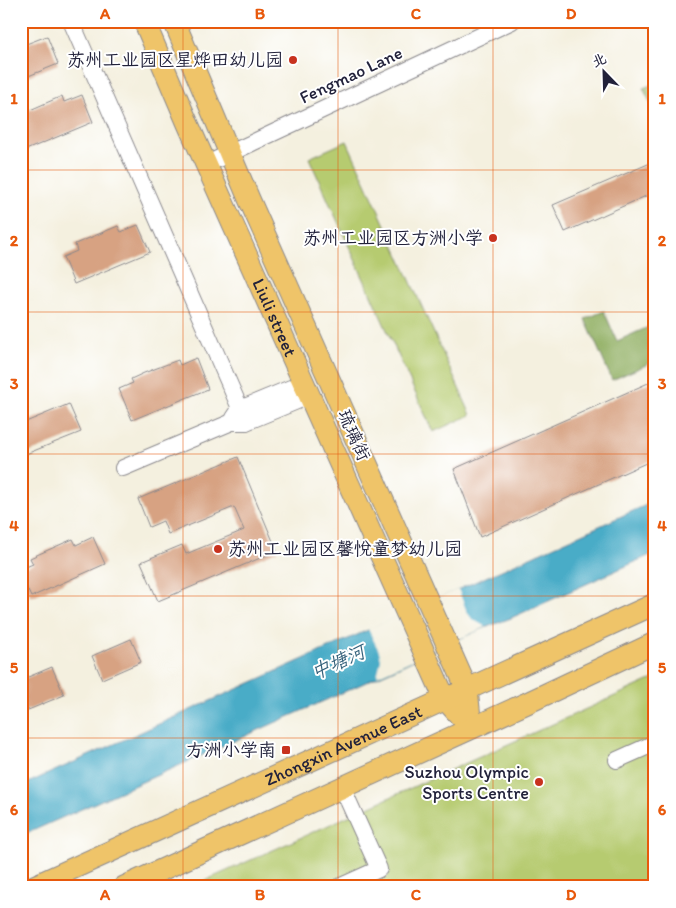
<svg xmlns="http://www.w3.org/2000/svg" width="676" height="908" viewBox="0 0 676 908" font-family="Itim,'LXGW WenKai TC',sans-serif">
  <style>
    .green { fill: #b6cb6f; stroke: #6c7655 }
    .forest { fill: #90af62; stroke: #59684e }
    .water { fill: #48acc7; stroke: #356781 }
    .pier { fill: #f4f0df }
    .building { fill: #d7a282 }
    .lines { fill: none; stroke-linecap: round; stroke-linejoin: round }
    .minor-casing { stroke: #8b898d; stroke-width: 18 }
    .major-casing { stroke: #8b898d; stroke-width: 23 }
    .minor { stroke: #fff; stroke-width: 16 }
    .major { stroke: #efc469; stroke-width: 21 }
    .grid { fill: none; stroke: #e8590c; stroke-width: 1; stroke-opacity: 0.55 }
    .poi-dot { fill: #c8321e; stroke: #fff; stroke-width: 2 }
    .labels { text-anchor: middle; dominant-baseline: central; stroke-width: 4; stroke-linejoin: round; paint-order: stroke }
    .poi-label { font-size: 18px; fill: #22223b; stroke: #fff; text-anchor: end }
    .street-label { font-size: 18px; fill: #22223b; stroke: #fff }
    .water-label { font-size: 19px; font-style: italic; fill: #33607a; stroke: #fff }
    .neatline { fill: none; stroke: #e8590c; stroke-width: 2 }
    .grid-label { font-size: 16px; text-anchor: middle; font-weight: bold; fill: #e8590c }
  </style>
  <rect width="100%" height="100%" fill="#fff"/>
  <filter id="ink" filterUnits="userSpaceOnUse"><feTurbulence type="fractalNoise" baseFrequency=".02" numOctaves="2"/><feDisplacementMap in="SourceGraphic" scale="10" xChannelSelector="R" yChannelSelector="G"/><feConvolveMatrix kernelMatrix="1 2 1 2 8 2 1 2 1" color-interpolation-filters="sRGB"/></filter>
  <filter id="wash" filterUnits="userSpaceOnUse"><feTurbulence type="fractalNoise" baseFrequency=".0096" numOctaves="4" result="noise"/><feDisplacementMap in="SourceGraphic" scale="20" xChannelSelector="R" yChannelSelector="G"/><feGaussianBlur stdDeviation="1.12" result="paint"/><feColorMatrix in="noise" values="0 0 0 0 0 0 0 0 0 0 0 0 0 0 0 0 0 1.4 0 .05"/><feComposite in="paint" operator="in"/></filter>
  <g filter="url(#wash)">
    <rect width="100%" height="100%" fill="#f4f0df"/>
    <g class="green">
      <polygon points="347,141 471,415 433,432 309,158"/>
      <polygon points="655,678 655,887 191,887"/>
    </g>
    <g class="forest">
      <polygon points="655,83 655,113 643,88"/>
      <polygon points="604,311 617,341 655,324 655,361 612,380 585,319"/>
    </g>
    <polygon class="water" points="655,501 655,553 511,618 479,630 353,688 21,836 21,786"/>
    <polygon class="pier" points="458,589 467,612 472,619 486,627 377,676 381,660 379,651 368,629"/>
    <g id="blocks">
      <g class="building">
        <polygon points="47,36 58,64 21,79 21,46"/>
        <polygon points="82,95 93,122 21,152 21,114 62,96 64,102"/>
        <polygon points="655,161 655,192 565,232 553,205"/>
        <polygon points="138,225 150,252 74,284 63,257 77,251 75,244 118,226 121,232"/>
        <polygon points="196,358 208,389 132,420 119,389 133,383 131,379 144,373 178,360 180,365"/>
        <polygon points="655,380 655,459 480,537 454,469"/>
        <polygon points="69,404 81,432 21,456 21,424"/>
        <polygon points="238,457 277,551 158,601 141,562 182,545 186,554 244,530 234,507 168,534 163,521 149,527 138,499"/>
        <polygon points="93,537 105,564 31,597 21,576 21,569 33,564 30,558 73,539 76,545"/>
        <polygon points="131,639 141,662 102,679 92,656"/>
        <polygon points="52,667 64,695 21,713 21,680"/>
      </g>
    </g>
  </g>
  <g filter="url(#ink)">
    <use href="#blocks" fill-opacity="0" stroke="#8b898d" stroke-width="1"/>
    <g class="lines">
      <defs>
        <g id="minor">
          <polyline points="71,21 246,422"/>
          <polyline points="207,164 512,21"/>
          <polyline points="234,418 240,409 303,383"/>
          <polyline points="123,468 232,422 246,422 309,396"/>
          <polyline points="617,760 655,743"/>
          <polyline points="339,887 379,869 342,787"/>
        </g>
        <g id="major">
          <path id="s1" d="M144,21L188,124L445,699L471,728"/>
          <polyline points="174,21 249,199 467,689 471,728"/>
          <path id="s2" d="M32,887L655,604"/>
          <polyline points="124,887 527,703 655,643"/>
        </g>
      </defs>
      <use href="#minor" class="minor-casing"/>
      <use href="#major" class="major-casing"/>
      <use href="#minor" class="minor"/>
      <use href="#major" class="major"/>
    </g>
  </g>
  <path class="grid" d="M183,21V887M338,21V887M493,21V887M21,170H655M21,312H655M21,454H655M21,596H655M21,738H655"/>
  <g class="poi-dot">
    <circle cx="293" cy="60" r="5"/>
    <circle cx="493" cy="238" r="5"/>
    <circle cx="218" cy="549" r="5"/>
    <rect x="281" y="745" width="10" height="10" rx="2.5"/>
    <circle cx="539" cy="782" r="5"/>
  </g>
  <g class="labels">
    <g class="poi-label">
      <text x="283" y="60">苏州工业园区星烨田幼儿园</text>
      <text x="483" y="238">苏州工业园区方洲小学</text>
      <text x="228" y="549" text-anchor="start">苏州工业园区馨悦童梦幼儿园</text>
      <text x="276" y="750">方洲小学南</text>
      <text x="529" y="772">Suzhou Olympic<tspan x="529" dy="21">Sports Centre</tspan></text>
    </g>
    <g class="street-label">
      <text transform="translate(351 75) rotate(-25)">Fengmao Lane</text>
      <text stroke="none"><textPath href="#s1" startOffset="324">Liuli street</textPath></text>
      <text transform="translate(354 435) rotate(66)">琉璃街</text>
      <text stroke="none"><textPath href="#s2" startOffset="342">Zhongxin Avenue East</textPath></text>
    </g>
    <g class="water-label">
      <text transform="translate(338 662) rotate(-24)">中塘河</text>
    </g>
  </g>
  <rect width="676" height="908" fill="none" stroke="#fff" stroke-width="55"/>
  <g transform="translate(604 72) rotate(337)" stroke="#ffffff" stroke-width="4" paint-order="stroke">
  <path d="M0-4L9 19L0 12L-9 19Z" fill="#22223b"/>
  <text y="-8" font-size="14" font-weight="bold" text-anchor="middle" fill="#22223b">北</text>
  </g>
  <rect x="28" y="28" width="620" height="852" class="neatline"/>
  <g class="grid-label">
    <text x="105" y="19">A</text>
    <text x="260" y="19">B</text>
    <text x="416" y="19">C</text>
    <text x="571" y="19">D</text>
    <text x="14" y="104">1</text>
    <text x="662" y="104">1</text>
    <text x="14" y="246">2</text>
    <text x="662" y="246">2</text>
    <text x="14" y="389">3</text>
    <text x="662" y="389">3</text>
    <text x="14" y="531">4</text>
    <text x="662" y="531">4</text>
    <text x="14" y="673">5</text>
    <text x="662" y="673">5</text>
    <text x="14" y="815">6</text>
    <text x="662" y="815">6</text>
    <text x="105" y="900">A</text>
    <text x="260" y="900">B</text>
    <text x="416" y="900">C</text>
    <text x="571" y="900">D</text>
  </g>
</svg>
